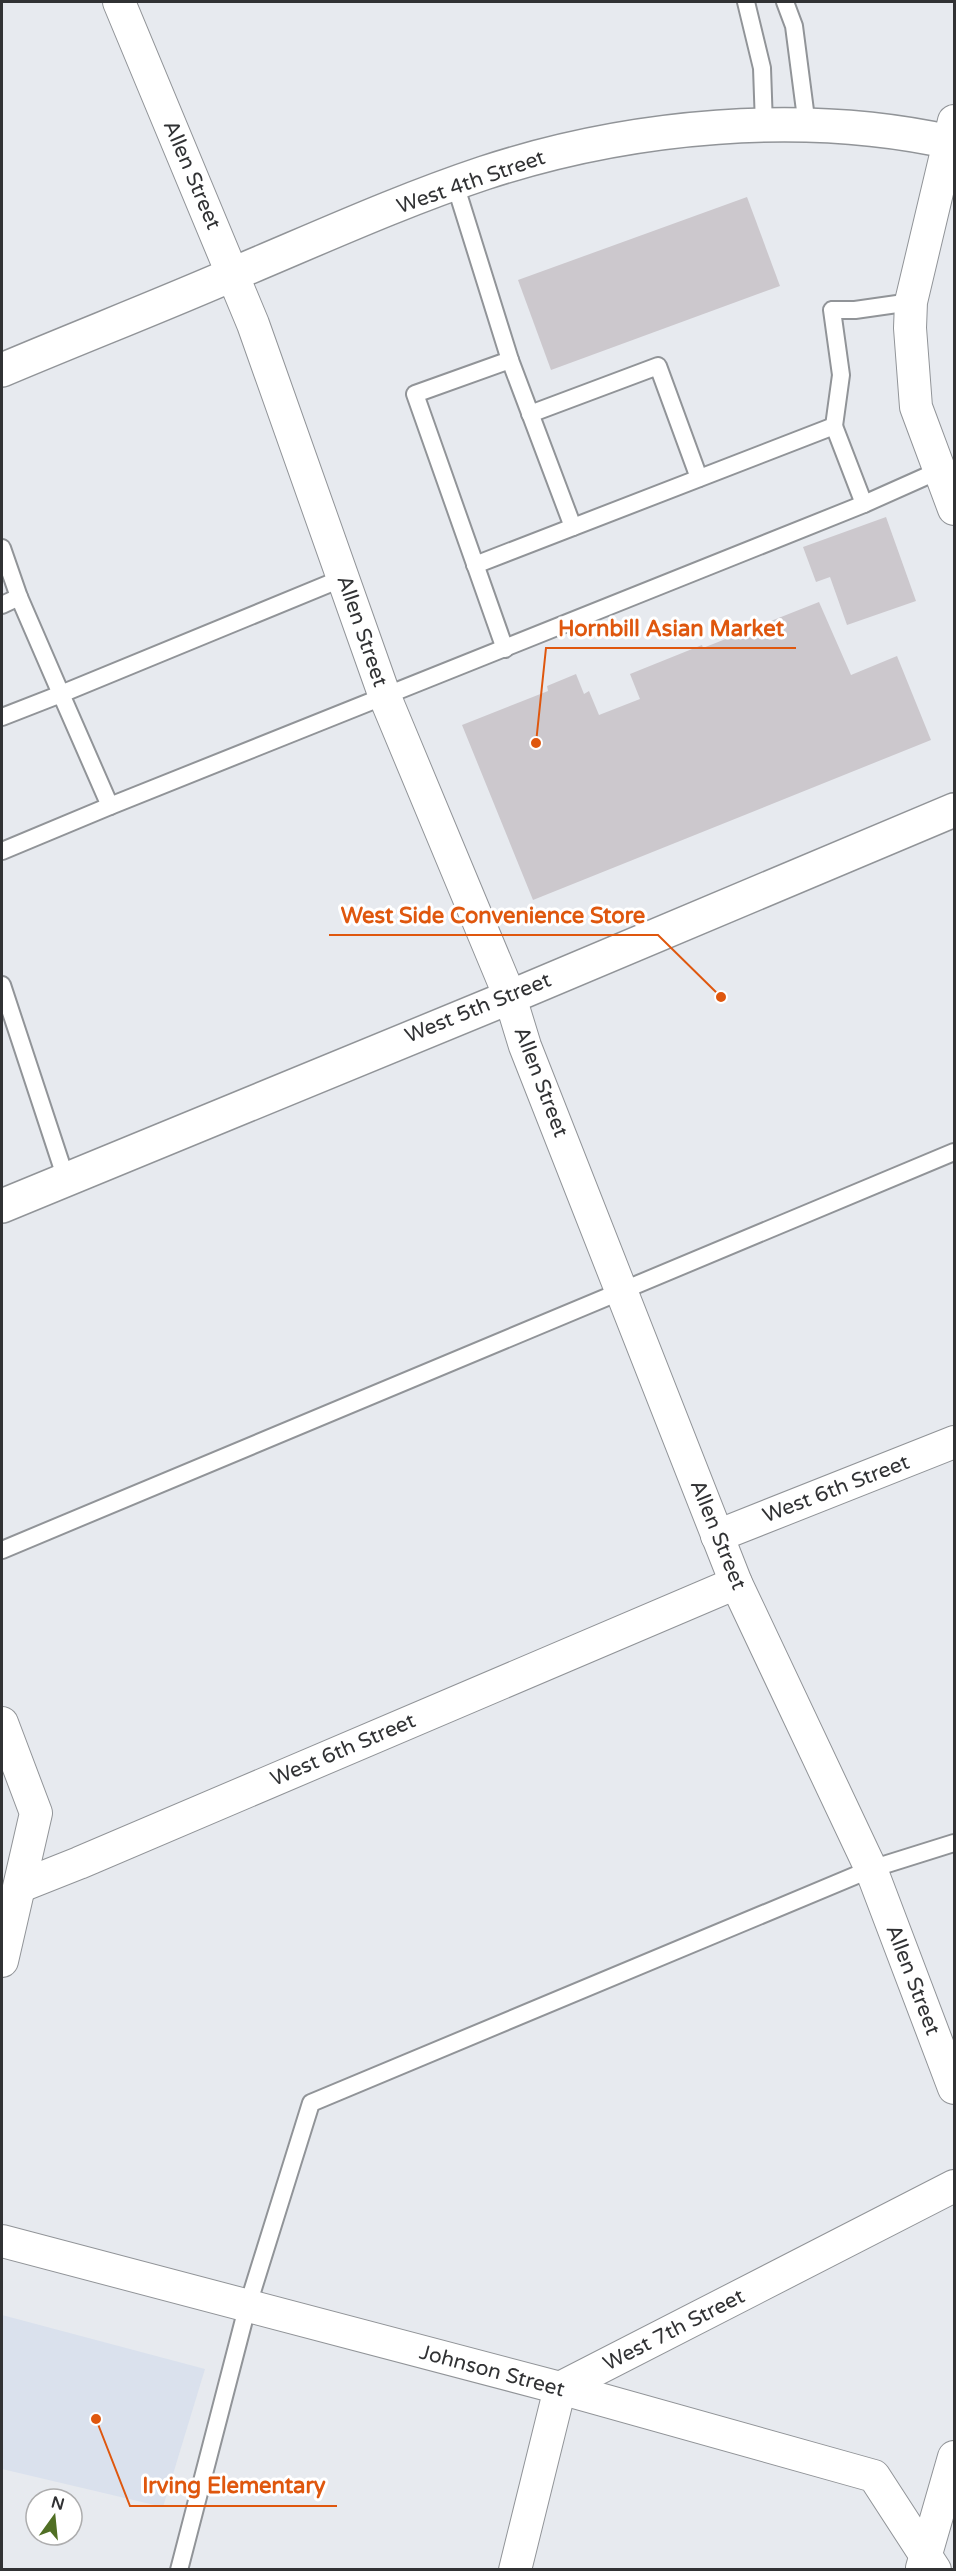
<svg xmlns="http://www.w3.org/2000/svg" width="956" height="2571" viewBox="0 0 956 2571" font-family="'Varela Round',sans-serif">
  <style>
    .built { fill: #dae1ed }
    .building { fill: #ccc8cd }
    .lines { fill: none; stroke-linecap: round; stroke-linejoin: round }
    .lane-casing { stroke: #919498; stroke-width: 20 }
    .street-casing { stroke: #919498; stroke-width: 34 }
    .secondary-casing { stroke: #919498; stroke-width: 36 }
    .lane { stroke: #fff; stroke-width: 16 }
    .street { stroke: #fff; stroke-width: 32 }
    .secondary { stroke: #fff; stroke-width: 33 }
    .labels { text-anchor: middle; dominant-baseline: central; stroke-width: 6; stroke-linejoin: round; paint-order: stroke }
    .street-label { font-size: 21px; fill: #313234; stroke: #fff }
    .leader { fill: none; stroke: #df570e; stroke-width: 2 }
    .callout-dot { fill: #df570e; stroke: #fff; stroke-width: 2 }
    .callout-label { font-size: 22px; text-anchor: middle; font-weight: bold; fill: #df570e; stroke: #fff; stroke-width: 6; stroke-linejoin: round; paint-order: stroke }
  </style>
  <rect width="100%" height="100%" fill="#e7eaef"/>
  <polygon class="built" points="2,2315 205,2369 163,2507 2,2469"/>
  <g class="building">
    <polygon points="747,197 780,286 551,370 518,280"/>
    <polygon points="886,517 916,601 847,625 830,577 816,582 803,547"/>
    <polygon points="819,602 851,675 897,656 931,740 533,900 462,725 548,691 547,686 576,674 584,694 589,691 599,715 640,699 630,674 702,645 703,648"/>
  </g>
  <g class="lines">
    <defs>
      <g id="lane">
        <polyline points="746,2 762,68 764,125"/>
        <polyline points="785,2 794,26 807,126"/>
        <polyline points="455,184 510,360 415,394 505,649"/>
        <polyline points="510,360 573,527"/>
        <polyline points="530,414 658,366 699,478"/>
        <polyline points="834,426 864,504"/>
        <polyline points="2,548 19,597 61,694 343,578"/>
        <polyline points="475,565 834,426 841,375 832,310 855,310 911,302"/>
        <polyline points="2,605 19,597"/>
        <polyline points="2,717 61,694 110,806"/>
        <polyline points="2,851 110,806 864,504 938,471"/>
        <polyline points="2,985 66,1179"/>
        <polyline points="2,1550 954,1152"/>
        <polyline points="179,2570 247,2308 311,2103 871,1869 954,1843"/>
      </g>
      <g id="street">
        <polyline points="119,2 253,324 385,697 510,997 525,1046 736,1583 871,1869 954,2088"/>
        <polyline points="954,121 911,302 910,328 916,407 954,509"/>
        <polyline points="717,1536 954,1442"/>
        <polyline points="2,1723 36,1813 2,1961"/>
        <polyline points="21,1886 79,1863 736,1583"/>
        <polyline points="2,2241 560,2388 874,2476 935,2570"/>
        <polyline points="922,2568 954,2457"/>
        <polyline points="515,2570 560,2388 954,2186"/>
      </g>
      <g id="secondary">
        <path d="M2,370C80,337 160,306 238,272C319,238 400,201 484,173C630,125 804,109 954,143"/>
        <polyline points="2,1206 510,997 954,810"/>
      </g>
    </defs>
    <use href="#lane" class="lane-casing"/>
    <use href="#street" class="street-casing"/>
    <use href="#secondary" class="secondary-casing"/>
    <use href="#lane" class="lane"/>
    <use href="#street" class="street"/>
    <use href="#secondary" class="secondary"/>
  </g>
  <g class="labels">
    <g class="street-label">
      <text transform="translate(192 175) rotate(67)">Allen Street</text>
      <text transform="translate(471 182) rotate(-19)">West 4th Street</text>
      <text transform="translate(362 631) rotate(71)">Allen Street</text>
      <text transform="translate(478 1008) rotate(-22)">West 5th Street</text>
      <text transform="translate(541 1082) rotate(69)">Allen Street</text>
      <text transform="translate(836 1489) rotate(-21)">West 6th Street</text>
      <text transform="translate(718 1535) rotate(68)">Allen Street</text>
      <text transform="translate(343 1750) rotate(-23)">West 6th Street</text>
      <text transform="translate(913 1980) rotate(69)">Allen Street</text>
      <text transform="translate(674 2330) rotate(-27)">West 7th Street</text>
      <text transform="translate(492 2371) rotate(15)">Johnson Street</text>
    </g>
  </g>
  <path class="leader" d="M536 743L546 648H796M721 997L658 935H329M96 2419L130 2506H337"/>
  <g class="callout-dot">
    <circle cx="536" cy="743" r="6"/>
    <circle cx="721" cy="997" r="6"/>
    <circle cx="96" cy="2419" r="6"/>
  </g>
  <g class="callout-label">
    <text x="671" y="636">Hornbill Asian Market</text>
    <text x="493" y="923">West Side Convenience Store</text>
    <text x="234" y="2493">Irving Elementary</text>
  </g>
  <rect width="956" height="2571" fill="none" stroke="#313234" stroke-width="6"/>
  <g transform="translate(54 2517) rotate(15)"><circle r="28" fill="#ffffff" stroke="#adadae" stroke-width="1.5"/>
  <path d="M0-4.5L10 22L0 15L-10 22Z" fill="#506f24"/>
  <text y="-9" font-size="16" font-weight="bold" text-anchor="middle" fill="#313234">N</text>
  </g>
</svg>
